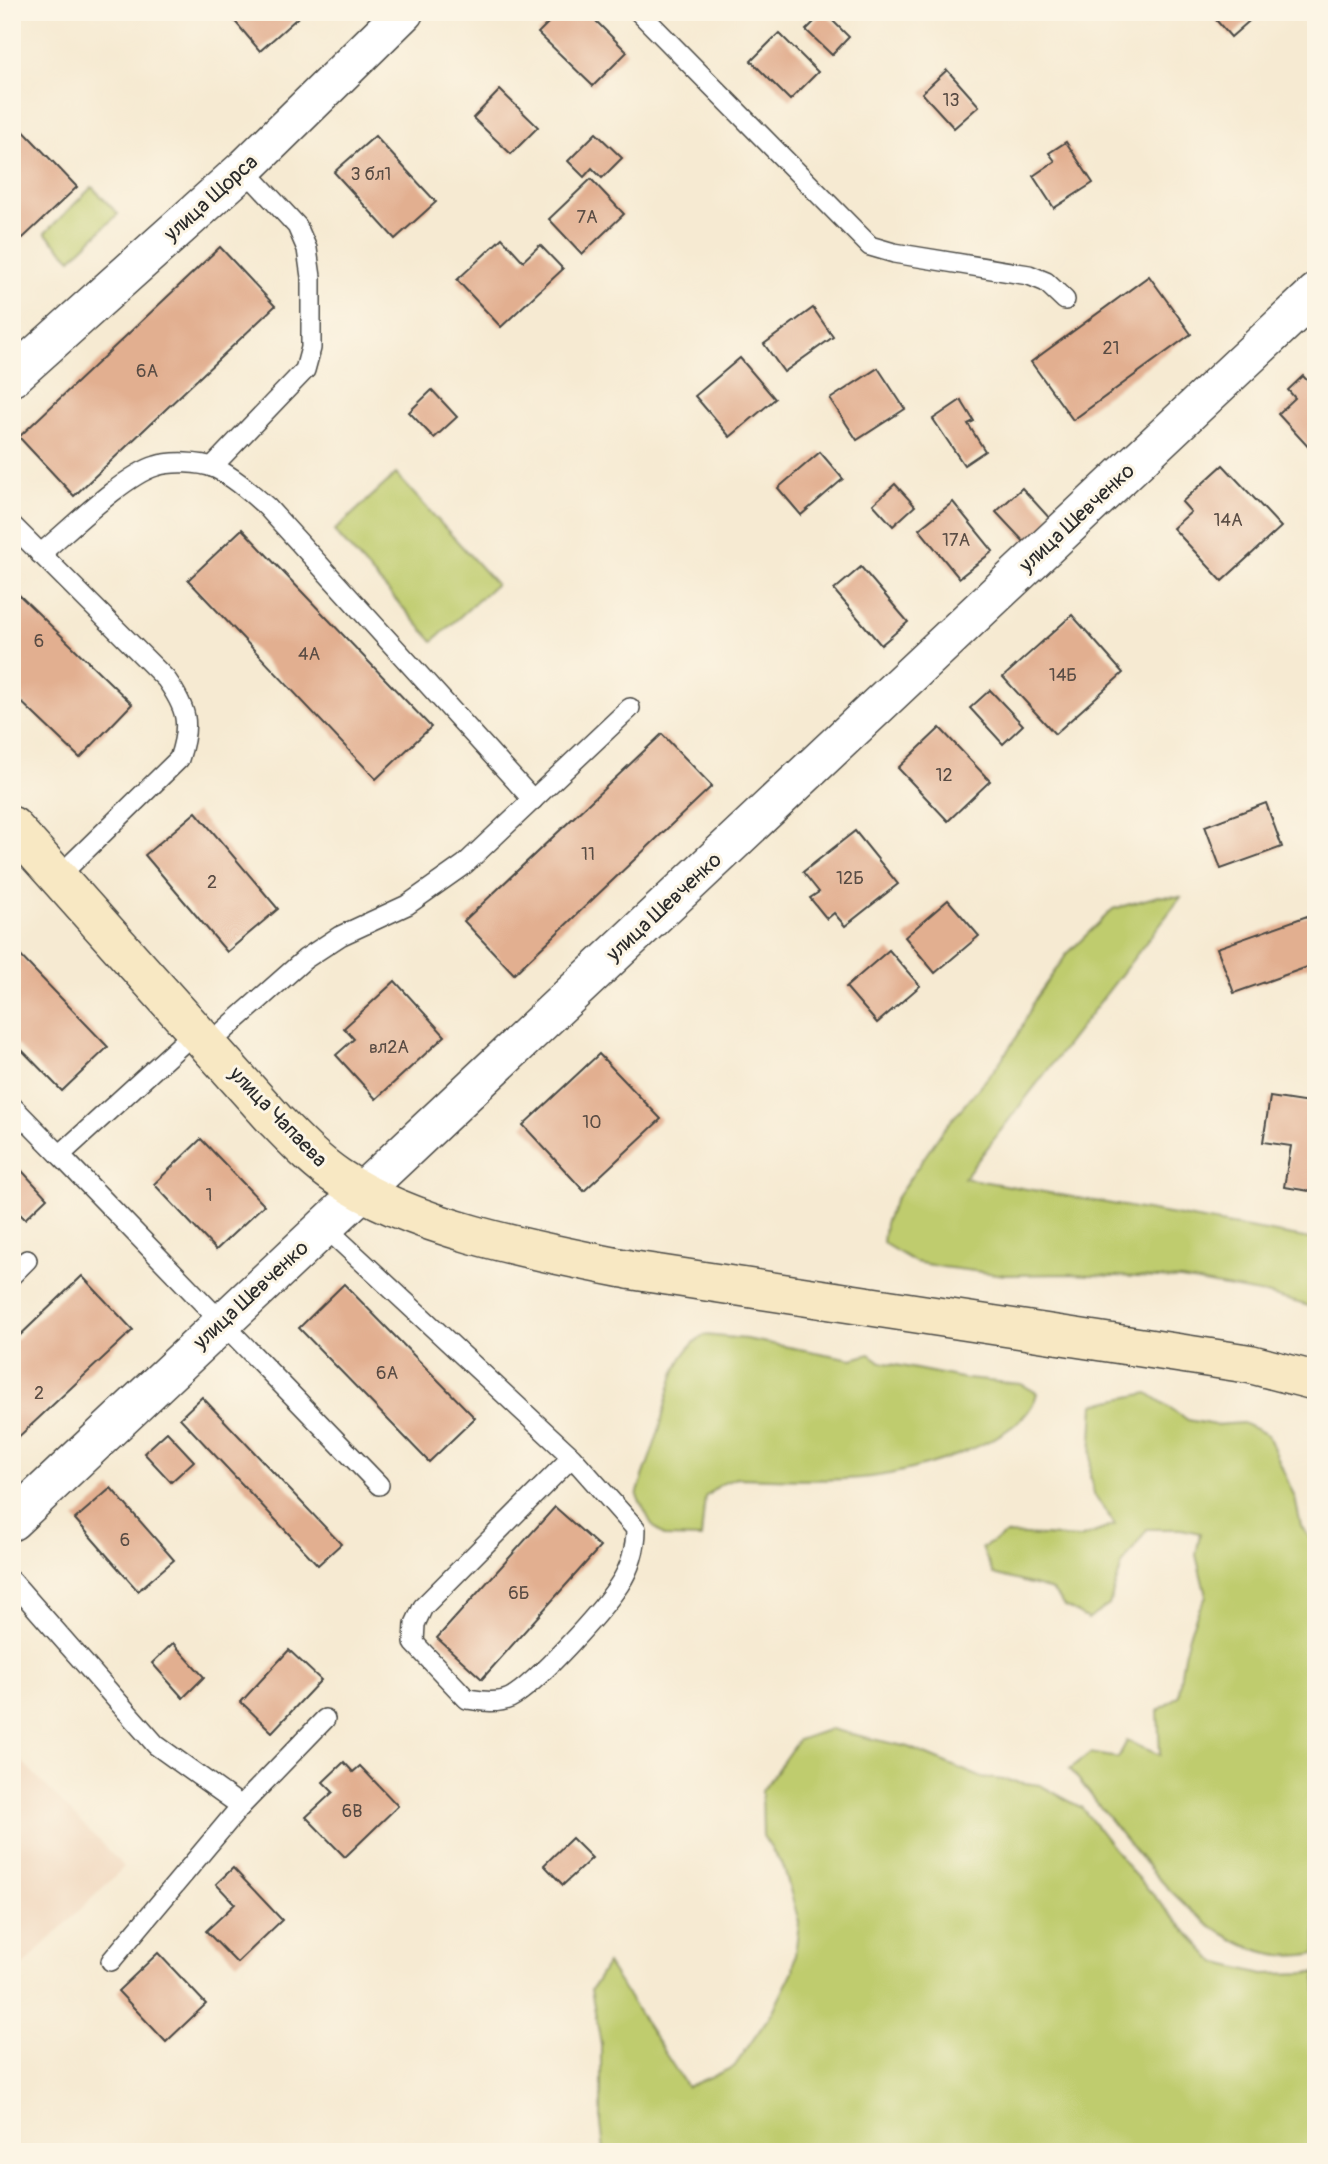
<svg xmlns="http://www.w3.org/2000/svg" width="1328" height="2164" viewBox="0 0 1328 2164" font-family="Pangolin,sans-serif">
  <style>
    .built { fill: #f0d6bc }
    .green { fill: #bfcc6e; stroke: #757c4c; stroke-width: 2 }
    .building { fill: #e2af90 }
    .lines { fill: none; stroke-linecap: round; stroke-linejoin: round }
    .service-casing { stroke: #494844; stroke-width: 22 }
    .minor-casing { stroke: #494844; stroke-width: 41 }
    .secondary-casing { stroke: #494844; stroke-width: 41 }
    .service { stroke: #fff; stroke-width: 19 }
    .minor { stroke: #fff; stroke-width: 38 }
    .secondary { stroke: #f8e8c3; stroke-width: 38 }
    .labels { text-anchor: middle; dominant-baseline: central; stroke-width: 6; stroke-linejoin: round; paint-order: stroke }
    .number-label { font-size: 18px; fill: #594c44 }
    .street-label { font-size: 21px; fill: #2b2b2b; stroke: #fcf5e5 }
  </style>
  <rect width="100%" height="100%" fill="#fcf5e5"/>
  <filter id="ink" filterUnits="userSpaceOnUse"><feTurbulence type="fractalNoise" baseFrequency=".0143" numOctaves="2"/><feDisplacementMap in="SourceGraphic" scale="14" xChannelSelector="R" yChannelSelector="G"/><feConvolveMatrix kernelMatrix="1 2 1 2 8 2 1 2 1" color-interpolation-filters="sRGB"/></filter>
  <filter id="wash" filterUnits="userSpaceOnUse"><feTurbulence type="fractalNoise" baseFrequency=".00686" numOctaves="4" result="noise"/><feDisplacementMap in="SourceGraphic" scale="28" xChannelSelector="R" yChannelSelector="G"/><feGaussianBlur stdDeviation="1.57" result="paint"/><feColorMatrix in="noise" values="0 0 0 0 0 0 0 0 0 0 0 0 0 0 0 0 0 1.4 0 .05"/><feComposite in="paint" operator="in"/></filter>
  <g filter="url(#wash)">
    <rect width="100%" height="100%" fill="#f6ead2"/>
    <polygon class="built" points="12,1751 124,1867 12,1976"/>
    <g class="green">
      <polygon points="92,187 118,214 71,259 45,233"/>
      <polygon points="396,474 496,584 433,641 334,531"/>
      <polygon points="1158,896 1181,897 964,1178 1316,1240 1316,1308 1270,1295 1181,1279 1069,1274 1005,1275 942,1267 915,1262 883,1243 885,1223 895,1200 943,1130 995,1069 1018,1035 1035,999 1067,954 1113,909"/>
      <path d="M704,1335L746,1339L852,1359L870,1354L881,1362L966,1379L1021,1384L1037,1393C1026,1442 916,1471 871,1477C827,1482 780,1479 736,1478L721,1484L705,1497L701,1538L664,1537L651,1523L637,1496C642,1477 650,1459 656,1440C669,1403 668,1358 704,1335Z"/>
      <path d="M1148,1393L1188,1420L1215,1425L1243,1423L1268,1435L1295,1498L1301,1526L1316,1546V1953C1212,1977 1127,1837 1070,1769L1090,1753L1118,1758L1127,1741L1160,1755L1158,1711L1179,1695C1181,1659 1188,1627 1206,1596L1196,1555L1200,1533L1181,1529H1147L1122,1565L1109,1605L1088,1619L1065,1606L1052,1590L993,1574L982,1548L1007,1534L1080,1538L1115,1525L1094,1494L1090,1477L1094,1404Z"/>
      <polygon points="830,1729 908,1747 980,1777 1040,1785 1082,1808 1133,1873 1215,1962 1263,1974 1316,1973 1316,2152 604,2152 601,2123 601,2044 591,1990 607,1964 687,2087 734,2067 773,2011 793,1971 799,1922 784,1868 763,1836 762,1791 798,1740"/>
    </g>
    <g id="blocks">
      <g class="building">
        <polygon points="227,12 304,12 260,51"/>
        <polygon points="559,12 587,12 627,52 593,86 538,33"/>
        <polygon points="824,12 849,37 832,55 806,30"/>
        <polygon points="1209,12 1253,12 1256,15 1231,37"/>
        <polygon points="779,33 818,72 790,100 751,61"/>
        <polygon points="947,70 979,106 954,128 922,93"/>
        <polygon points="500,90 538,127 511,154 473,118"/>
        <polygon points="12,119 77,187 23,238 12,228"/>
        <polygon points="596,133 622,158 602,178 592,168 584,177 568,161"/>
        <polygon points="375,136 436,202 395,239 334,172"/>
        <polygon points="1066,142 1093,183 1054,208 1033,176 1055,161 1049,153"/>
        <polygon points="591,179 624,214 582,254 549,219"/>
        <polygon points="502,238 523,261 540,245 563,269 501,327 457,280"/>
        <polygon points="220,247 275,306 74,496 19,437"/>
        <polygon points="1149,276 1191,334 1073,420 1031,362"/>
        <polygon points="813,308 833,337 784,372 764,344"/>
        <polygon points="740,358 775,399 730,437 695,396"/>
        <polygon points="878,368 905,409 857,440 830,399"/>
        <polygon points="1303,376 1316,390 1316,447 1312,451 1278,414 1295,398 1288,390"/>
        <polygon points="432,390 457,417 434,438 409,412"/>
        <polygon points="961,400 974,421 968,424 985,451 964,465 933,419"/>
        <polygon points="820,452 843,479 801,515 778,488"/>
        <polygon points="1223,465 1281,527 1222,581 1173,528 1191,512 1182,502"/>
        <polygon points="895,484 915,506 893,526 873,504"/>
        <polygon points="1022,488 1052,521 1027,545 996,512"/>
        <polygon points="953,502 993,551 959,578 919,529"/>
        <polygon points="242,529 431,727 376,779 188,580"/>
        <polygon points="861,567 908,622 881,645 834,590"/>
        <polygon points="12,588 132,704 80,758 12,693"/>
        <polygon points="1072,615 1123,673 1055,734 1003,677"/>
        <polygon points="990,690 1023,725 1003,744 970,708"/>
        <polygon points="940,728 990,781 948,821 898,768"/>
        <polygon points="662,734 712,786 514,974 464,921"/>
        <polygon points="1316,765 1316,783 1315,784 1311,766"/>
        <polygon points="1266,803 1282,847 1221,869 1205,826"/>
        <polygon points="196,812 278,909 227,952 145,855"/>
        <polygon points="855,831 898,884 845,926 834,913 827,919 810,898 819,892 803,872"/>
        <polygon points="1316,895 1316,964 1234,993 1217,948 1313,914 1310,902"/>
        <polygon points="948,900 979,936 935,973 905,937"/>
        <polygon points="12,947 108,1047 62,1091 12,1040"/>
        <polygon points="889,950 920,986 877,1023 846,987"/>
        <polygon points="395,981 445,1036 376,1099 336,1055 354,1039 344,1028"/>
        <polygon points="599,1054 661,1119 584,1191 523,1125"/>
        <polygon points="1270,1097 1316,1104 1316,1192 1284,1187 1291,1146 1263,1142"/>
        <polygon points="201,1139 264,1205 216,1250 154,1184"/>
        <polygon points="12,1160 47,1198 25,1219 12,1206"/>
        <polygon points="82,1276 133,1330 12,1443 12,1343"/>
        <polygon points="344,1284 475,1418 429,1462 299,1328"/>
        <polygon points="202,1397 341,1544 318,1565 180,1418"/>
        <polygon points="167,1432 194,1461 171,1482 144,1453"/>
        <polygon points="111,1488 174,1560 138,1591 75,1519"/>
        <polygon points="555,1507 600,1547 482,1679 437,1638"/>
        <polygon points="173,1643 204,1677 183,1698 152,1663"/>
        <polygon points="289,1650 321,1680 272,1732 241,1702"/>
        <polygon points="344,1762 353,1772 360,1766 398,1806 345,1857 306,1817 333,1792 323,1782"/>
        <polygon points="572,1838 592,1858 563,1885 544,1865"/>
        <polygon points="233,1868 282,1920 237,1963 206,1931 235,1904 216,1884"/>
        <polygon points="158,1953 206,2004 166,2042 118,1991"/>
      </g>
    </g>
  </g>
  <g filter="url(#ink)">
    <use href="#blocks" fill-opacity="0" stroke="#494844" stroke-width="2"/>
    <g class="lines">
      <defs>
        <g id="service">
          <polyline points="639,12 870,246 894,253 1029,275 1046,282 1065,300"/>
          <polyline points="212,467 305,370 311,348 311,277 307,249 297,226 244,169"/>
          <path d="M12,525L166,679C187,709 191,723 179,759L59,876"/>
          <path d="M40,554C67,532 124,475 156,466C171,461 200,462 215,468C234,477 251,493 267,507L533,800"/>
          <polyline points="209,1044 305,959 340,936 407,905 465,864 630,708"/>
          <polyline points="12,1106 60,1155 196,1031"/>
          <polyline points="60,1155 379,1485"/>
          <path d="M324,1226L572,1457L423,1607L415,1624L414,1643L467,1699C481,1701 497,1704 510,1698C535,1685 602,1611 619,1585C630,1569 636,1548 636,1529L572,1457"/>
          <polyline points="12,1275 27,1260"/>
          <polyline points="12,1581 156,1745 241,1806"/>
          <polyline points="111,1961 241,1806 325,1719"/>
        </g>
        <g id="minor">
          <polyline points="12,377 244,169 404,12"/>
          <polyline points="12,1521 1316,293"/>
        </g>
        <path id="secondary" d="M12,826L275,1120C295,1140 314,1161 338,1177C415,1229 540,1252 631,1270L1250,1364L1316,1381"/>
      </defs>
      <use href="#service" class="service-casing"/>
      <use href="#minor" class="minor-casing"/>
      <use href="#secondary" class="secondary-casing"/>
      <use href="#service" class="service"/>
      <use href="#minor" class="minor"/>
      <use href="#secondary" class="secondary"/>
    </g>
  </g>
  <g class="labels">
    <g class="number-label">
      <text x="951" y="100">13</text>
      <text x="371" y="174">3 бл1</text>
      <text x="587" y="217">7А</text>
      <text x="1111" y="348">21</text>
      <text x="147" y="371">6А</text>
      <text x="1228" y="520">14А</text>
      <text x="956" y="540">17А</text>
      <text x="39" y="641">6</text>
      <text x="309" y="654">4А</text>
      <text x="1063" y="675">14Б</text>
      <text x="944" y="775">12</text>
      <text x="588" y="854">11</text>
      <text x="850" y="878">12Б</text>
      <text x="212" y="882">2</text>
      <text x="389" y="1047">вл2А</text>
      <text x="592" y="1122">10</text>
      <text x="209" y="1195">1</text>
      <text x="387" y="1373">6А</text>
      <text x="39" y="1393">2</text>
      <text x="125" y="1540">6</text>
      <text x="519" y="1593">6Б</text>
      <text x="352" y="1811">6В</text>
    </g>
    <g class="street-label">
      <text transform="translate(211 198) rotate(-42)">улица Щорса</text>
      <text transform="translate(1077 518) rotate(-43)">улица Шевченко</text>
      <text transform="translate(664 907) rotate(-43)">улица Шевченко</text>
      <text transform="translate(278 1117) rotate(46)">улица Чапаева</text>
      <text transform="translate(251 1295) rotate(-43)">улица Шевченко</text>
    </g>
  </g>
  <rect width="1328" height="2164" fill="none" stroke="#fcf5e5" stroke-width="42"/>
</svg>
